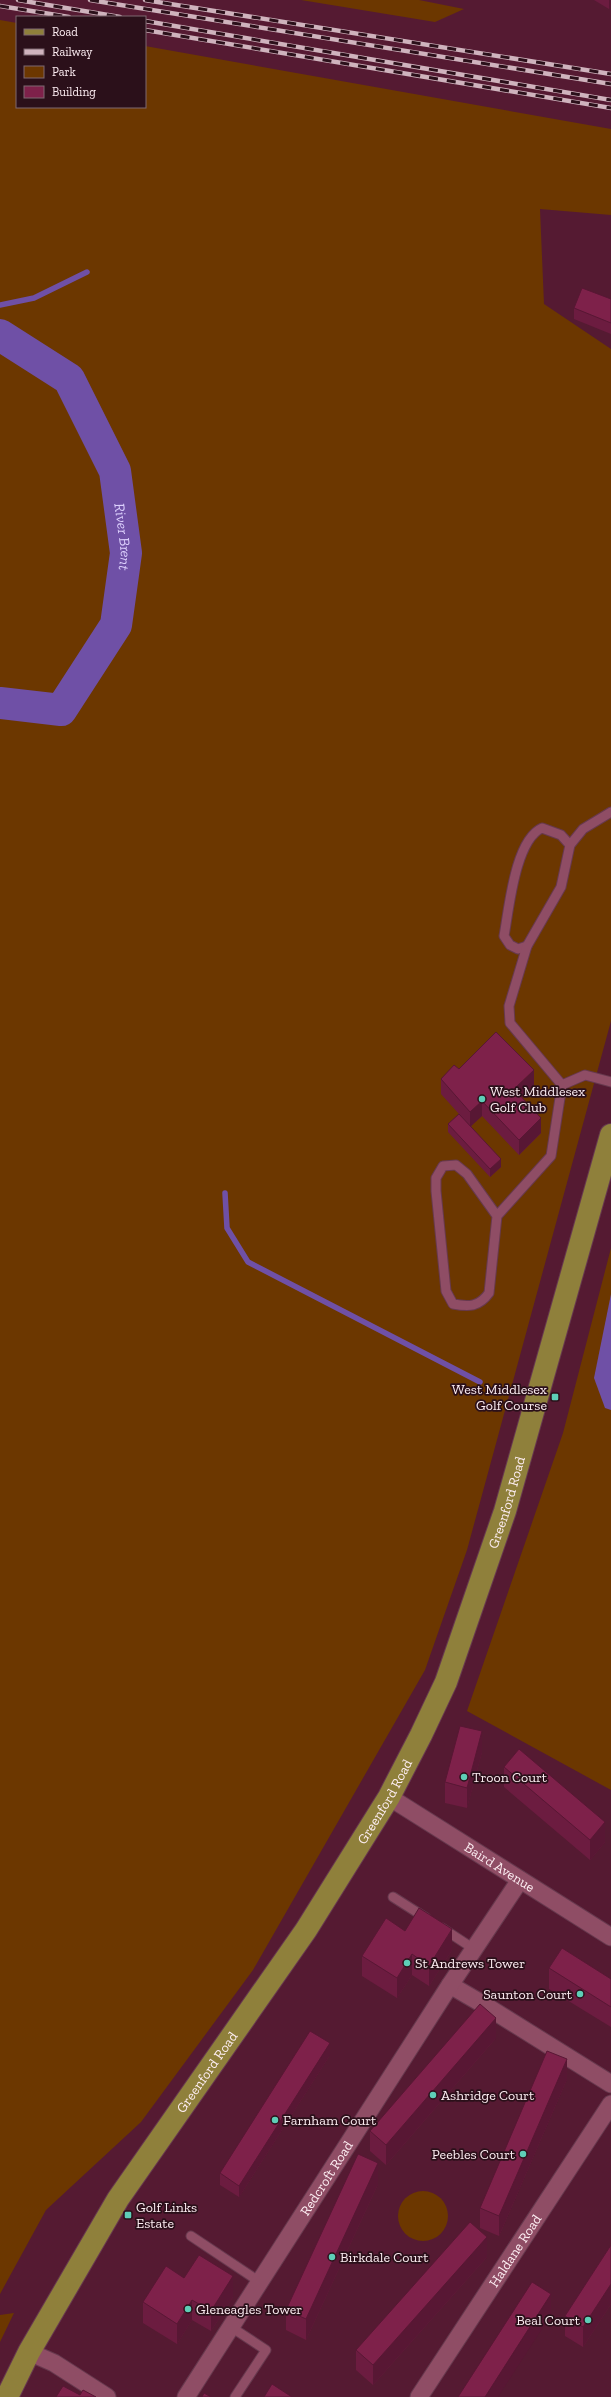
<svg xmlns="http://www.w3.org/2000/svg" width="611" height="2397" viewBox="0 0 611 2397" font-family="'Zilla Slab',serif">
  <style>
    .green { fill: #6c3700 }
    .water { fill: #6f50a6 }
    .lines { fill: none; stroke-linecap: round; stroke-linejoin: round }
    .stream { stroke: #6f50a6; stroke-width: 5.5 }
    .river { stroke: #6f50a6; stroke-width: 32 }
    .lane-casing { stroke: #67394e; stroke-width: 11 }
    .street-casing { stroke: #67394e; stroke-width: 19 }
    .primary-casing { stroke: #67394e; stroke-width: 24 }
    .lane { stroke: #8f4d65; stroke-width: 9 }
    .street { stroke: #8f4d65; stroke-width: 17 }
    .primary { stroke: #8f803b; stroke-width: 22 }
    .rail-casing { stroke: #cfb3bd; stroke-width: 4.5 }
    .rail { stroke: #2b101a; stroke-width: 3; stroke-dasharray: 9; stroke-linecap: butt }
    .wall { fill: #6c1c40 }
    .shaded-wall { fill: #581734 }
    .building { fill: #7e214a; stroke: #581734 }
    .poi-dot { fill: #5eceb7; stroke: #2b101a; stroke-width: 1.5 }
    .labels { text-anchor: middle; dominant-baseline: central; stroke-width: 3.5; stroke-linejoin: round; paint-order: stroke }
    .poi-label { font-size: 14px; fill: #fdedf2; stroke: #2b101a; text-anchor: start }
    .street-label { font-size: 14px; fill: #fdedf2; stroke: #2b101a }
    .water-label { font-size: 15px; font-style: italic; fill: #dbcefc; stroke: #2b101a }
  </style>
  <rect width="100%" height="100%" fill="#551a32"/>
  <g class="green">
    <polygon points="301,0 419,0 464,9 435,22"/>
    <polygon points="0,20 17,23 17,107 145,107 145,46 611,129 611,215 540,209 544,304 611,349 611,1021 467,1550 425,1670 253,1970 141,2122 46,2210 0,2294"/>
    <polygon points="611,1248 611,1790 467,1711 563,1433"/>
    <circle cx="423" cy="2216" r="25"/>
    <polygon points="14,2313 0,2342 0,2315"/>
  </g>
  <polygon class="water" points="611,1294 611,1410 605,1408 594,1378"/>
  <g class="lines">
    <g class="stream">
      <polyline points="0,305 34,298 87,272"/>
      <polyline points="225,1193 227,1228 248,1262 480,1382"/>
    </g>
    <path class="river" id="s1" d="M0,335L69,379L115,471L126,553L116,625L61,710L0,703"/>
    <defs>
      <g id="lane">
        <path d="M527,946L518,949L510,945L504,936C509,909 515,840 542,828L561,835L570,845"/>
        <polyline points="562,1085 510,1023 509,1006 527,946 561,887 570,845 583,829 611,812"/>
        <path d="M497,1216L467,1174L456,1165L443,1166L436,1178V1191L446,1291L453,1304C469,1307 479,1307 489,1293L497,1216L551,1156L562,1085L585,1075L611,1082"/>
        <polyline points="393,1897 426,1918"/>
        <polyline points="442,1928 474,1949"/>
        <polyline points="191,2236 260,2282"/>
        <polyline points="231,2327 266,2350 235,2397"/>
      </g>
      <g id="street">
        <path id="s2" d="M389,1797L611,1937"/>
        <polyline points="450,1985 486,2006 611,2084"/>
        <polyline points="29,2352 54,2363 107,2397"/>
        <path id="s3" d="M186,2397L450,1985L520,1880"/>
        <path id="s4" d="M419,2397L611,2104"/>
      </g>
      <g id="primary">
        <path id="s5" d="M7,2397L29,2352L118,2199L306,1930L389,1797L421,1735L446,1682L505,1511L611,1135"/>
      </g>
    </defs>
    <use href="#lane" class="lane-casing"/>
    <use href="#street" class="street-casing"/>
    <use href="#primary" class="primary-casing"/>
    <use href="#lane" class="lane"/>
    <use href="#street" class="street"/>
    <use href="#primary" class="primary"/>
    <defs>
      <g id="rail">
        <polyline points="18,0 120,17"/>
        <polyline points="90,0 611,84"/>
        <polyline points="145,0 611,74"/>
        <polyline points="0,6 69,17"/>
        <polyline points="145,21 611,100"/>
        <polyline points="145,30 611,108"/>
      </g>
    </defs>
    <use href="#rail" class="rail-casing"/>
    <use href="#rail" class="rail"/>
  </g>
  <g class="wall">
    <polygon points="594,0 611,0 611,5 609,9"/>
    <polygon points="611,299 611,334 574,319 574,308"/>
    <polygon points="459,1069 534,1085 522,1097 541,1133 519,1155 482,1116 471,1126 501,1167 490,1177 448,1132 448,1124 459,1114 441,1094 441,1079"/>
    <polygon points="482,1752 467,1808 445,1803 445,1782"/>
    <polygon points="504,1767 605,1842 590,1860 504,1787"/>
    <polygon points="405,1931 452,1950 429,1986 412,1975 397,1998 362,1976 362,1956"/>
    <polygon points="549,1968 611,1979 611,2027 549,1989"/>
    <polygon points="496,2038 386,2165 370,2151 370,2131"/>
    <polygon points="330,2055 239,2197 220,2185 220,2173"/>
    <polygon points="567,2079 499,2236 480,2228 480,2208"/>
    <polygon points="378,2184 306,2340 286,2330 286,2310"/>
    <polygon points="611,2245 611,2304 583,2347 565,2336 565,2316"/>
    <polygon points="487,2257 373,2385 356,2370 356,2350"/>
    <polygon points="184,2278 233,2297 211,2331 192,2320 177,2344 143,2323 143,2302"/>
  </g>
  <g class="shaded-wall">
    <polygon points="609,0 611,0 611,5 609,9"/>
    <polygon points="534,1070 534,1085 514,1104 514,1089"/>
    <polygon points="482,1101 482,1116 470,1127 470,1112"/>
    <polygon points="541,1118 541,1133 519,1155 519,1140"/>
    <polygon points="501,1159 501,1167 490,1177 490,1169"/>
    <polygon points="482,1731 482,1752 467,1808 467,1788"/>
    <polygon points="605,1822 605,1842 590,1860 590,1840"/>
    <polygon points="452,1929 452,1950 429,1986 429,1966"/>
    <polygon points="412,1954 412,1975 397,1998 397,1978"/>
    <polygon points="496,2018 496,2038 386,2165 386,2145"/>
    <polygon points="330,2043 330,2055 239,2197 239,2186"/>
    <polygon points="567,2059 567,2079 499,2236 499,2216"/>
    <polygon points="378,2163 378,2184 306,2340 306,2319"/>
    <polygon points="487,2237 487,2257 373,2385 373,2365"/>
    <polygon points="233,2276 233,2297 211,2331 211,2311"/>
    <polygon points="611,2284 611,2304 583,2347 583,2327"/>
    <polygon points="551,2294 551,2315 498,2397 485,2397"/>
    <polygon points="192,2300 192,2320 177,2344 177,2324"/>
  </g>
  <g class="building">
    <polygon points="582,288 611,299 611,323 574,308"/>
    <polygon points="496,1032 534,1070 514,1089 541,1118 519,1140 482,1101 470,1112 441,1079 454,1065 459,1069"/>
    <polygon points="459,1114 501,1159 490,1169 448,1124"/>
    <polygon points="460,1726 482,1731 467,1788 445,1782"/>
    <polygon points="519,1749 605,1822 590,1840 504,1767"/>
    <polygon points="419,1908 452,1929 429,1966 412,1954 397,1978 362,1956 386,1918 405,1931"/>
    <polygon points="562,1948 611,1979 611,2007 549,1968"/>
    <polygon points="480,2004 496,2018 386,2145 370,2131"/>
    <polygon points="310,2031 330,2043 239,2186 220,2173"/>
    <polygon points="547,2051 567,2059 499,2216 480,2208"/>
    <polygon points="358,2154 378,2163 306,2319 286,2310"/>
    <polygon points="470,2222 487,2237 373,2365 356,2350"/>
    <polygon points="611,2245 611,2284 583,2327 565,2316"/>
    <polygon points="199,2255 233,2276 211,2311 192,2300 177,2324 143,2302 166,2266 184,2278"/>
    <polygon points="532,2282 551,2294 485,2397 458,2397"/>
    <polygon points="272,2384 292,2397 264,2397"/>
    <polygon points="63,2386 80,2395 83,2390 96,2397 56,2397"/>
    <polygon points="204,2393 211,2397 202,2397"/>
  </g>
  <g class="poi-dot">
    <circle cx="482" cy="1099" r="4"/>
    <rect x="551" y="1393" width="8" height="8" rx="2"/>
    <circle cx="464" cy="1777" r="4"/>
    <circle cx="407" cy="1963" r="4"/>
    <circle cx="580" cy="1994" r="4"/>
    <circle cx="433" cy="2095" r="4"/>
    <circle cx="275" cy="2120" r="4"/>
    <circle cx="523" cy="2154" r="4"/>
    <rect x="124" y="2211" width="8" height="8" rx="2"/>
    <circle cx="332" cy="2257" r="4"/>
    <circle cx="188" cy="2309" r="4"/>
    <circle cx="588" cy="2320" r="4"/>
  </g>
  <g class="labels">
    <g class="poi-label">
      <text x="490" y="1091">West Middlesex<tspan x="490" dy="16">Golf Club</tspan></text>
      <text x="547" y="1389" text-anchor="end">West Middlesex<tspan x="547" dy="16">Golf Course</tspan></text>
      <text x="472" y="1777">Troon Court</text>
      <text x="415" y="1963">St Andrews Tower</text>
      <text x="572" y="1994" text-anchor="end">Saunton Court</text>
      <text x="441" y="2095">Ashridge Court</text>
      <text x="283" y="2120">Farnham Court</text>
      <text x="515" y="2154" text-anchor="end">Peebles Court</text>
      <text x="136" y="2207">Golf Links<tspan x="136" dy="16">Estate</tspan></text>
      <text x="340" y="2257">Birkdale Court</text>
      <text x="196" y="2309">Gleneagles Tower</text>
      <text x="580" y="2320" text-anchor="end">Beal Court</text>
    </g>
    <g class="street-label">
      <text stroke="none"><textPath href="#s5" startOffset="1030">Greenford Road</textPath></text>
      <text stroke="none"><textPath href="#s5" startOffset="706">Greenford Road</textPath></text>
      <text stroke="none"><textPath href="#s2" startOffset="131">Baird Avenue</textPath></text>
      <text stroke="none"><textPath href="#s5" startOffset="382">Greenford Road</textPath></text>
      <text stroke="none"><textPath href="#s3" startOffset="260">Redcroft Road</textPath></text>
      <text stroke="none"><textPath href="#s4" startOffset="175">Haldane Road</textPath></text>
    </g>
    <g class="water-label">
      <text stroke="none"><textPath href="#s1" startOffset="251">River Brent</textPath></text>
    </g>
  </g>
  <rect x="16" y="16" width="130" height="92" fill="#2b101a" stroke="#7f6870"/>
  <rect x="24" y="29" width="20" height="6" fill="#8f803b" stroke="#7f6870"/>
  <text x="52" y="36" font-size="12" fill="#fdedf2">Road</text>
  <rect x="24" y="49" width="20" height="6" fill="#cfb3bd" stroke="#7f6870"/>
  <text x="52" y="56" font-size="12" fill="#fdedf2">Railway</text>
  <rect x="24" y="66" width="20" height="12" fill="#6c3700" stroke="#7f6870"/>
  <text x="52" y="76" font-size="12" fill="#fdedf2">Park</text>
  <rect x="24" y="86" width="20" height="12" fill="#7e214a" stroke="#7f6870"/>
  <text x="52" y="96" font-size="12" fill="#fdedf2">Building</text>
</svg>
